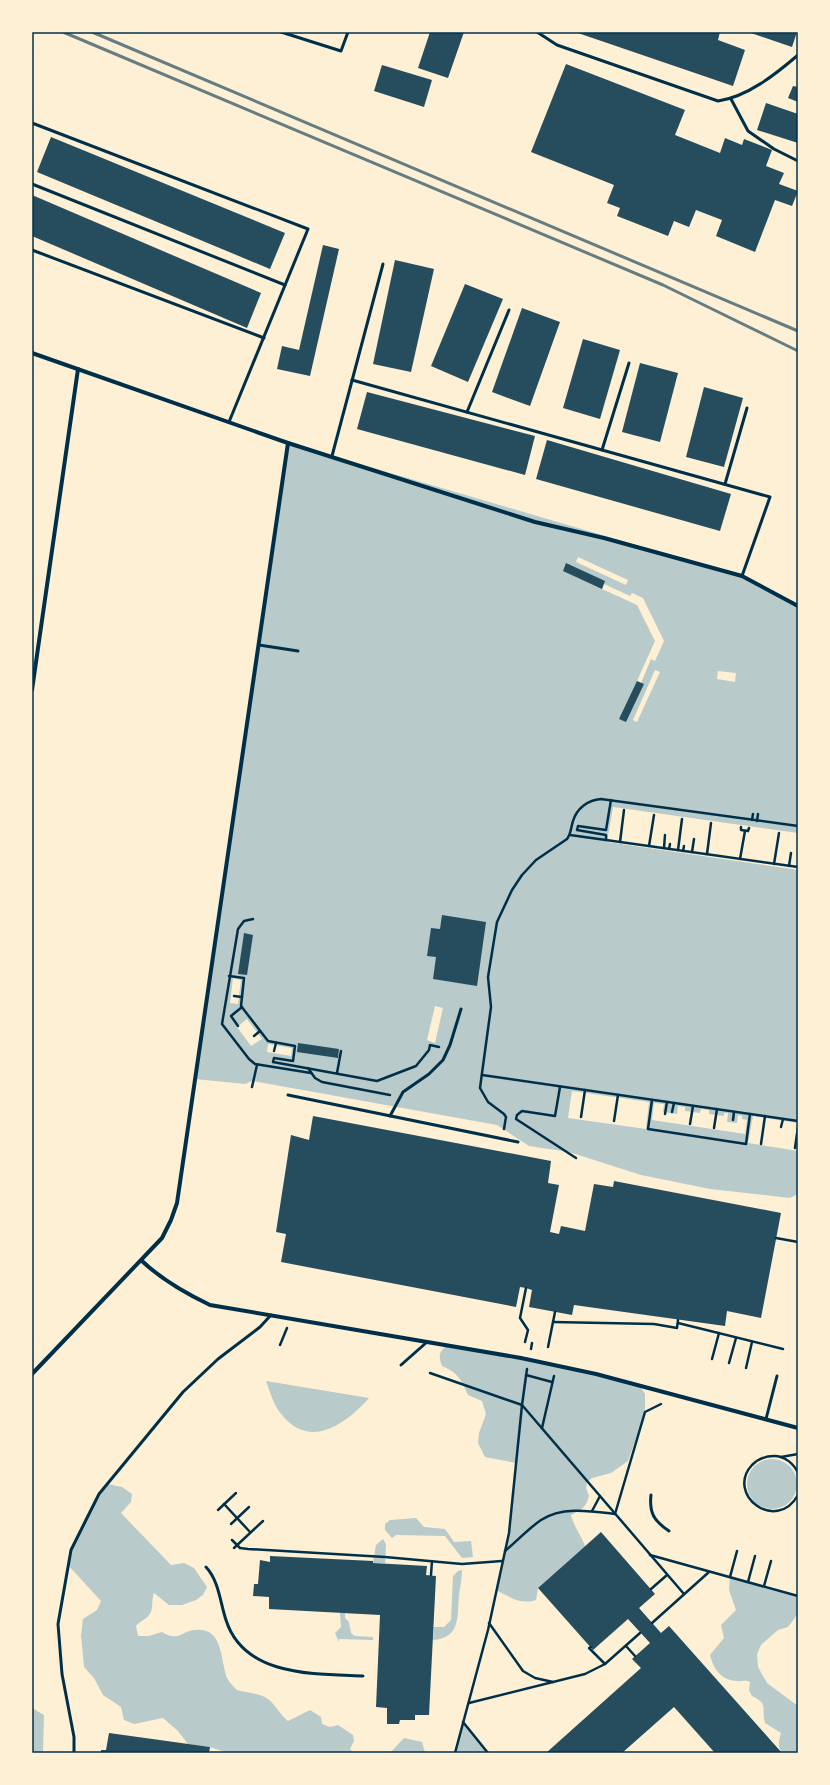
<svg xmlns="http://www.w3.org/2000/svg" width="830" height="1785" viewBox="0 0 830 1785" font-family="Mulish,sans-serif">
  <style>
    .green { fill: #b9caca; fill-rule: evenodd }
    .building { fill: #264d5e }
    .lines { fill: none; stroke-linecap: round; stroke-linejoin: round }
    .path { stroke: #003049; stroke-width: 2.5 }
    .service { stroke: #003049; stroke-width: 3 }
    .minor { stroke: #003049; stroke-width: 4 }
    .rail { stroke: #657d81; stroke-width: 3 }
    .neatline { fill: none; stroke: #003049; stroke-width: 1.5 }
  </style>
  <rect width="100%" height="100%" fill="#fdf0d5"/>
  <g class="green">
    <path d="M288,443L742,576L798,606V833L613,807L607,842L798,870V1123L753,1116L748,1143L798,1151V1194L790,1198L710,1189L641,1175L569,1152L529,1146L497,1125L252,1081L245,1084L195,1079ZM578,557L628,580L626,585L576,562ZM604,584L630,596L632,593L643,598L664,641L655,661L651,659L641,683L637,681L655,641L637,605L602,589ZM655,670L660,672L637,722L633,720ZM718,671L736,673L735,682L717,679ZM233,978L241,980L238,1004L230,1003ZM435,1006L443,1008L435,1043L427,1040ZM247,1019L262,1039L251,1046L237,1027ZM268,1044L292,1048L291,1056L267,1052ZM572,1091L649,1102L646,1129L568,1118ZM654,1103L664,1104L663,1112L677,1114L678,1106L685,1107V1111L700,1113L701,1109L709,1110V1114L724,1116V1113H728L727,1122L737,1123L738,1115L742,1116V1119L747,1120L745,1134L652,1120Z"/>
    <path d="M448,1344L478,1349L640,1386L645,1394V1412L628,1461L611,1473L592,1478L587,1482L586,1488L589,1496C586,1507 582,1510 571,1515C574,1527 581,1535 585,1546L538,1588L536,1600C521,1605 509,1597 496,1590L509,1533L516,1463L485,1457L478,1443L479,1433L486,1414L482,1401L468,1395C461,1379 458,1373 442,1366C438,1355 439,1352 448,1344Z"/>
    <path d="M266,1381L369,1398C346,1424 310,1450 282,1415C274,1406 270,1392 266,1381Z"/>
    <circle cx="772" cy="1484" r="25"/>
    <path d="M107,1484L122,1487L132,1494L131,1502L121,1513L171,1565L184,1563L194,1568L207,1587L203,1595L196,1600L182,1605H169L154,1593C151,1600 154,1610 149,1615C145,1620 140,1621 136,1626L138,1636H149L162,1632C180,1644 183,1627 202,1630C223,1632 221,1663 227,1678C229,1682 234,1687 237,1690C247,1693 259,1693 268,1699C276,1705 280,1715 288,1721L310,1710L321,1717L322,1724L330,1727L338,1725L353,1735L354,1741L350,1749L354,1753H228L210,1747L188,1744L178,1731L163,1718L134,1724L124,1720L121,1707L103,1695L94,1678L84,1667L81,1635L83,1619L97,1610L101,1601L68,1565C73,1540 90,1504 107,1484Z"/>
    <polygon points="416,1518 424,1527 445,1529 454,1542 471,1541 473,1557 462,1558 445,1536 396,1535 392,1538 385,1530 385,1524 390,1520"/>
    <polygon points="383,1539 386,1544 385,1563 373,1563 376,1545"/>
    <path d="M462,1570C462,1579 460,1587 459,1595C457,1616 461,1638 433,1640L434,1627H444L451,1620L453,1576L458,1571Z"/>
    <path d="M730,1577L798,1596V1612L794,1619L788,1627L778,1630L761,1645L757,1654L758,1667L767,1683L798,1706V1753H782C777,1747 779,1740 781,1733L765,1723C761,1708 769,1704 752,1696L749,1690L750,1682C745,1679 742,1682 737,1681C721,1680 714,1670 710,1655L724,1638L721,1625L736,1610L729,1590Z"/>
    <polygon points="340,1613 345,1613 345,1618 349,1622 351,1633 355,1636 373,1637 373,1640 339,1639 339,1642 335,1633 341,1627"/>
    <polygon points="32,1708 44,1715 43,1753 32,1753"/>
    <polygon points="463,1722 488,1753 455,1753"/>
    <polygon points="404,1738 422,1742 425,1753 390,1753"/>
  </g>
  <g class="building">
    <polygon points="430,32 464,32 448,78 418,68"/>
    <polygon points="575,32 720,32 718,40 745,50 733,86"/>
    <polygon points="748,32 797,32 792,47"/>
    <polygon points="566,64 685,110 675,135 720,153 725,138 742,145 744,139 772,150 766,166 784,173 779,184 798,191 792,206 775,200 755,252 716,236 722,220 696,210 689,227 674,221 668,236 617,216 620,208 607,203 614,185 531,152"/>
    <polygon points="382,65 432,80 424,107 374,91"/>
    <polygon points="793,86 798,87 798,102 788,98"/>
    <polygon points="766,103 798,114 798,143 757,130"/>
    <polygon points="51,137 285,233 270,269 37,172"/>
    <polygon points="32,195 261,293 247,328 32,236"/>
    <polygon points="323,245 339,249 310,376 277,369 282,346 299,350"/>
    <polygon points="395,260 434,269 411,372 373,364"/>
    <polygon points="465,284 503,299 468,382 431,366"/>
    <polygon points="522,308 560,322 530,406 492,392"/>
    <polygon points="583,339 620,350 600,419 563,408"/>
    <polygon points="640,363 678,373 660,442 622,432"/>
    <polygon points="704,387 743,398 724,467 686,457"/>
    <polygon points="367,392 535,436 525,475 357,429"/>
    <polygon points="547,440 731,494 720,531 536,479"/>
    <polygon points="566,563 605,581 602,589 563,571"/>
    <polygon points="637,681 644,684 626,722 619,719"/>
    <polygon points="442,915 486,922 477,986 433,979 436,957 427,956 431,928 440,929"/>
    <polygon points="244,933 253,935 247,975 238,974"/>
    <polygon points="298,1043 339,1049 338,1058 297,1052"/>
    <polygon points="313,1116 551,1161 548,1183 559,1185 550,1232 559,1234 561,1226 585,1231 594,1184 613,1187 614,1181 781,1213 761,1318 727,1311 725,1326 574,1305 572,1315 529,1307 532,1290 526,1288 520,1287 516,1307 281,1262 286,1234 276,1232 291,1135 309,1140"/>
    <polygon points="601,1532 655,1594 639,1608 661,1633 669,1626 782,1753 715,1753 674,1707 622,1753 546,1753 641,1668 632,1659 650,1643 628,1619 593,1650 538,1588"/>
    <polygon points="270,1556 373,1561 373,1563 427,1566 426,1575 436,1576 429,1715 415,1715 415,1720 400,1720 399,1724 387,1724 387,1708 376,1707 380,1615 269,1609 269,1597 253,1596 254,1584 258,1584 260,1560 270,1562"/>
    <polygon points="109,1733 210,1747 209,1753 101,1753 101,1750 106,1750"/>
  </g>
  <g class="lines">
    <g class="path">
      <polyline points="611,800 606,830 578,826 577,830 606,835 606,840 798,867"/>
      <polyline points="752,820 753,814"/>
      <polyline points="757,821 758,814"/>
      <polyline points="741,827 741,830 748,831 749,828"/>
      <polyline points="570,835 606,840"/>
      <polyline points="620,842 624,810"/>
      <polyline points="649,846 654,815"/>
      <polyline points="664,848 665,835"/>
      <polyline points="669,849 670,844"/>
      <polyline points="678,850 682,819"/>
      <polyline points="683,851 684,846"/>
      <polyline points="692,852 694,839"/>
      <polyline points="707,854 711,823"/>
      <polyline points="740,859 745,831"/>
      <polyline points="774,864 779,833"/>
      <polyline points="789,866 791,853"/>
      <polyline points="253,919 244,921 238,929 222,1024 249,1059 255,1064 311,1073"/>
      <polyline points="229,976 244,978 241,1006 268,1041 295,1046 293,1061 274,1058 273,1062 377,1081 416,1066 429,1050 430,1045 439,1047"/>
      <polyline points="234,996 242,997"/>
      <polyline points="238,1026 231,1016 242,1007"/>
      <polyline points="254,1036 260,1031"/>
      <polyline points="274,1051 276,1043"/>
      <polyline points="308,1068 315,1078 322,1082 390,1095"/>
      <polyline points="337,1073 341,1051"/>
      <polyline points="482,1075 798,1121"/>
      <polyline points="252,1087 257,1065"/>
      <polyline points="560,1087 555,1116 522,1111 517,1115 516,1119 576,1158"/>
      <polyline points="652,1100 648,1129 746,1144 750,1114"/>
      <polyline points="672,1112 674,1103"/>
      <polyline points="665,1114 667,1102"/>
      <polyline points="581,1117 585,1090"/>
      <polyline points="733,1120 734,1112"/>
      <polyline points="614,1121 618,1095"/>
      <polyline points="690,1124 693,1106"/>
      <polyline points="781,1127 783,1119"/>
      <polyline points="714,1128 717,1109"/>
      <path d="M504,1129L506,1117L504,1114L488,1102L480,1088L491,1007L488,977L497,922L512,890L522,875L536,860L567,839C571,834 571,827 573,821C577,808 588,800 601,799L798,826"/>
      <polyline points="761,1144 765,1116"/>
      <polyline points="795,1148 798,1127"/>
      <polyline points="776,1238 798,1242"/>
      <polyline points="553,1322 654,1324 677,1328 678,1320"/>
      <polyline points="678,1323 783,1349"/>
      <polyline points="525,1342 528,1330 520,1318 526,1288"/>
      <polyline points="280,1345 287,1328"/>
      <polyline points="548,1347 555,1312"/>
      <polyline points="531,1349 532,1343"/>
      <polyline points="712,1359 719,1333"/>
      <polyline points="729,1363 736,1338"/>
      <polyline points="746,1368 752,1342"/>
      <polyline points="430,1373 522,1405 684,1594"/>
      <polyline points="526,1375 552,1382"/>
      <polyline points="542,1428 554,1376"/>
      <polyline points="781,1457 798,1454"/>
      <path d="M798,1473C794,1464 785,1456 774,1456C766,1456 758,1459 752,1465C725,1494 776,1534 798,1495"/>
      <polyline points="224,1504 250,1532"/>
      <polyline points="218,1510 236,1493"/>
      <polyline points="592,1511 600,1496"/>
      <polyline points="231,1524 249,1507"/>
      <polyline points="232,1540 240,1548 248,1549 385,1557 462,1564 502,1561"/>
      <polyline points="234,1548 263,1521"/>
      <path d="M505,1551C517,1541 528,1529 541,1520C562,1506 591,1511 615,1514L645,1412L661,1404"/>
      <polyline points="650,1555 798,1596"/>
      <polyline points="431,1575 432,1561"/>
      <polyline points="730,1577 737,1551"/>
      <polyline points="748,1582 755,1556"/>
      <polyline points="764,1586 771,1561"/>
      <polyline points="651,1589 667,1575"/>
      <polyline points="489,1623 523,1671 535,1678 553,1682"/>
      <polyline points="652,1623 709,1572"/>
      <polyline points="626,1646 635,1656"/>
      <polyline points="591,1647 589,1648 605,1664"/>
      <polyline points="469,1703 585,1674 605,1664 640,1633"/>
      <polyline points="463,1722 488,1753"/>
      <polyline points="455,1753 488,1630 509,1533 522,1405 527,1369"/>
    </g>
    <g class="service">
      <polyline points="281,32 341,51 348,32"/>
      <path d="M537,32L557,45L718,101C747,97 776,74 798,55"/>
      <polyline points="731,99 748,131 774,149 798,161"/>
      <polyline points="32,123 308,229 229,422"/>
      <polyline points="32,184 285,285"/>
      <polyline points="32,250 264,338"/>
      <polyline points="352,380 770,497 742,576"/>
      <polyline points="467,412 509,310"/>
      <polyline points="602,450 629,363"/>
      <polyline points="332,456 383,264"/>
      <polyline points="725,484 747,408"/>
      <polyline points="259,645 298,651"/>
      <polyline points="288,1095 518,1142"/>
      <polyline points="390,1116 403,1092 429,1074 443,1060 450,1045 461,1009"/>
      <polyline points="401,1365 427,1342"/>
      <polyline points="766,1419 777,1376"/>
      <path d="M651,1495C649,1513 654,1521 669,1531"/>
      <path d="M206,1567C219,1581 220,1602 226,1620C244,1677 315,1674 363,1676"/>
      <polyline points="74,1753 74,1737 62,1674 58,1624 71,1550 99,1494 183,1392 218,1359 260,1327 271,1315"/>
    </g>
    <g class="minor">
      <polyline points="32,353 288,443 535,522 604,538 742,576 798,606"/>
      <polyline points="32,690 78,369"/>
      <path d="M142,1261C162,1280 185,1293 210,1305L521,1358L596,1374L798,1428"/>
      <polyline points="32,1374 162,1238 171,1220 177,1203 288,443"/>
    </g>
    <g class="rail">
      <polyline points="63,32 663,285 798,351"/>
      <polyline points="92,32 798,331"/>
    </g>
  </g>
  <rect width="830" height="1785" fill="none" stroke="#fdf0d5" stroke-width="66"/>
  <rect x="33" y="33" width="764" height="1719" class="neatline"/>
</svg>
